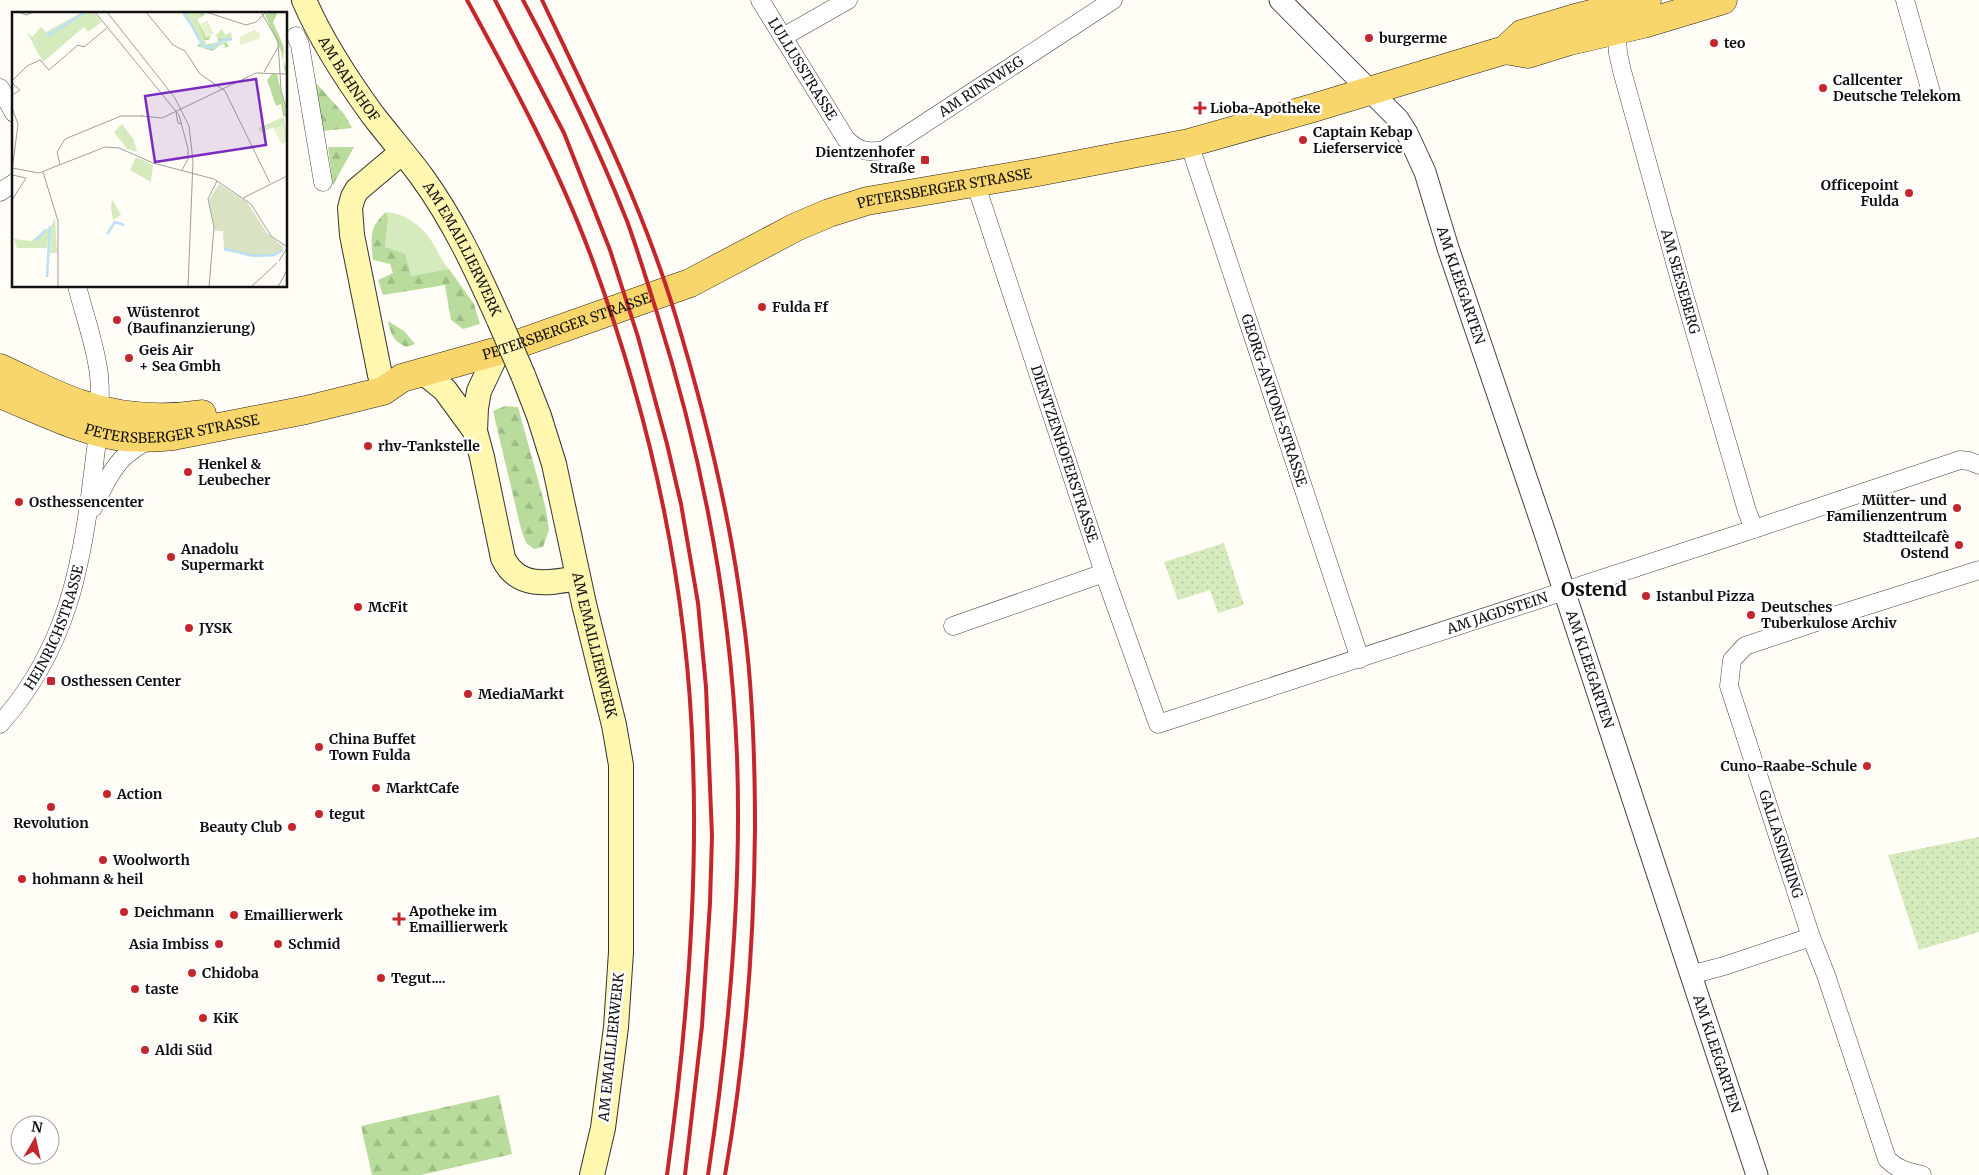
<svg xmlns="http://www.w3.org/2000/svg" width="1979" height="1175" viewBox="0 0 1979 1175" font-family="Merriweather,serif">
  <style>
    .grass { fill: #d5ebbd }
    .forest { fill: url(#forest-firs) }
    .park { fill: url(#park-dots) }
    .lines { fill: none; stroke-linecap: round; stroke-linejoin: round }
    .minor-casing { stroke: #444; stroke-width: 19 }
    .tertiary-casing { stroke: #444; stroke-width: 23 }
    .secondary-casing { stroke: #333; stroke-width: 26 }
    .primary-casing { stroke: #222; stroke-width: 29 }
    .minor { stroke: #fff; stroke-width: 18 }
    .tertiary { stroke: #fff; stroke-width: 21 }
    .secondary { stroke: #fff6b0; stroke-width: 24 }
    .primary { stroke: #f9d66b; stroke-width: 28 }
    .rail { stroke: #c4262e; stroke-width: 4 }
    .secondary-bridge-casing { stroke: #333; stroke-width: 26; stroke-linecap: butt }
    .secondary-bridge { stroke: #fff6b0; stroke-width: 24 }
    .poi-dot { fill: #c4262e; stroke: #fff; stroke-width: 2 }
    .labels { text-anchor: middle; dominant-baseline: central; stroke-width: 5; stroke-linejoin: round; paint-order: stroke }
    .poi-label { font-size: 14px; font-weight: bold; fill: #111; stroke: #fff; text-anchor: start }
    .street-label { font-size: 14px; fill: #111; stroke: #fff }
    .district-label { font-size: 19px; font-weight: bold; fill: #111; stroke: #fff }
    .inset-river { fill: none; stroke: #b9e0f7; stroke-width: 2.5 }
    .inset-road { fill: none; stroke: #a09f9a; stroke-width: 1 }
    .view { fill: #7b2cbf; fill-opacity: 0.15; stroke: #7b2cbf; stroke-width: 2.5 }
    .inset-edge { fill: none; stroke: #111; stroke-width: 2.5 }
  </style>
  <defs>
    <pattern id="forest-firs" width="22" height="20" patternUnits="userSpaceOnUse" patternTransform="scale(1.25)"><rect width="22" height="20" fill="#b9dc9c"/><path d="M5 1l3.5 6h-7zM16 11l3.5 6h-7z" fill="#9ebc85"/></pattern>
    <pattern id="park-dots" width="8" height="8" patternUnits="userSpaceOnUse" patternTransform="scale(1.25)"><rect width="8" height="8" fill="#d5ebbd"/><path d="M2 2h.1M6 6h.1" fill="none" stroke="#b6c8a1" stroke-width="1.8" stroke-linecap="round"/></pattern>
  </defs>
  <rect width="100%" height="100%" fill="#fffdf5"/>
  <path class="grass" d="M386,212C405,213 424,227 434,245C439,253 442,262 449,269L411,276L385,247L388,220Z"/>
  <g class="forest">
    <polygon points="316,83 344,114 352,128 323,131"/>
    <polygon points="328,147 354,147 333,185"/>
    <path d="M386,212L388,219L385,247L405,254L411,276L449,269L474,304L480,324L463,329L451,320L445,285L383,295L378,280L393,273L390,264L373,260C371,238 368,228 386,212Z"/>
    <path d="M388,321L404,331L415,344L407,347C395,343 390,334 388,321Z"/>
    <polygon points="505,406 518,407 546,509 549,530 543,547 534,549 526,543 521,529 493,411"/>
    <polygon points="499,1095 512,1154 421,1175 372,1175 361,1126"/>
  </g>
  <g class="park">
    <polygon points="1224,543 1244,605 1218,613 1210,590 1178,600 1164,562"/>
    <polygon points="1979,837 1979,932 1919,950 1888,855"/>
  </g>
  <g class="lines">
    <defs>
      <g id="minor">
        <path id="s1" d="M760,0L846,139C858,151 867,153 884,150L1113,0"/>
        <polyline points="1905,0 1931,92"/>
        <path id="s2" d="M1616,22L1618,53L1622,71L1683,291L1747,511L1754,529"/>
        <polyline points="296,36 300,45 323,182"/>
        <polyline points="783,37 848,0"/>
        <polyline points="0,88 14,113"/>
        <path id="s3" d="M1189,143L1360,659"/>
        <path id="s4" d="M975,182L1104,573L1158,724L1754,529L1960,460L1969,461L1979,465"/>
        <polyline points="0,192 14,183"/>
        <path d="M93,508C102,490 110,471 124,457C132,450 142,444 150,438"/>
        <polyline points="953,626 1104,573"/>
        <path id="s5" d="M0,724C66,650 82,568 93,473C97,441 102,407 99,375C96,347 84,314 77,286"/>
        <polyline points="1690,975 1724,966 1811,937"/>
        <path d="M1922,1175C1908,1172 1898,1170 1887,1159L1826,975L1811,937L1729,686L1732,660L1745,646L1837,615L1979,570"/>
      </g>
      <g id="tertiary">
        <path id="s6" d="M1280,0L1398,119L1407,133L1425,172L1448,248L1545,533L1757,1175"/>
      </g>
      <g id="secondary">
        <path id="s7" d="M304,0C321,40 346,78 372,114C388,135 406,155 422,177C454,221 477,271 499,320"/>
        <path d="M498,351L479,391L476,408L475,431L482,457L503,558C518,590 550,583 578,578"/>
        <polyline points="423,372 445,390 475,431"/>
        <polyline points="380,375 352,235 350,208 353,197 357,190 402,152"/>
        <path id="s8" d="M523,375L539,416L554,464L584,604L614,725L621,765V952L616,1027L603,1128L592,1175"/>
      </g>
      <g id="primary">
        <polyline points="1505,50 1528,54 1570,41 1643,24 1723,0"/>
        <path d="M0,368C27,380 53,395 81,404C120,418 161,420 202,414"/>
        <path id="s9" d="M0,394C37,409 76,429 116,436C135,439 154,438 173,436L306,410L383,391L402,378L498,351L690,283L796,227L829,213L867,201L1038,172L1189,143L1313,108L1505,50L1522,34L1579,17L1647,0"/>
      </g>
    </defs>
    <use href="#minor" class="minor-casing"/>
    <use href="#tertiary" class="tertiary-casing"/>
    <use href="#secondary" class="secondary-casing"/>
    <use href="#primary" class="primary-casing"/>
    <use href="#minor" class="minor"/>
    <use href="#tertiary" class="tertiary"/>
    <use href="#secondary" class="secondary"/>
    <use href="#primary" class="primary"/>
    <g class="rail">
      <path d="M467,0C513,84 559,169 592,259C651,419 688,589 693,760C698,899 686,1037 667,1175"/>
      <polyline points="495,0 564,133 610,250 638,337 667,444 681,504 698,603 706,687 712,836 710,903 702,1026 685,1175"/>
      <path d="M523,0C561,71 597,145 627,221C638,251 647,282 657,313C702,456 731,606 737,756C742,896 729,1036 708,1175"/>
      <path d="M542,0C591,103 642,205 675,314C705,413 730,514 743,617C753,687 755,758 755,829C754,945 745,1061 725,1175"/>
    </g>
    <defs>
      <polyline id="secondary-bridge" points="499,320 523,375"/>
    </defs>
    <use href="#secondary-bridge" class="secondary-bridge-casing"/>
    <use href="#secondary-bridge" class="secondary-bridge"/>
  </g>
  <g class="poi-dot">
    <circle cx="1369" cy="38" r="5"/>
    <circle cx="1714" cy="43" r="5"/>
    <circle cx="1823" cy="88" r="5"/>
    <path d="M1197.5 100.5h5v5h5v5h-5v5h-5v-5h-5v-5h5z"/>
    <circle cx="1303" cy="140" r="5"/>
    <rect x="920" y="155" width="10" height="10" rx="2.5"/>
    <circle cx="1909" cy="193" r="5"/>
    <circle cx="762" cy="307" r="5"/>
    <circle cx="117" cy="320" r="5"/>
    <circle cx="129" cy="358" r="5"/>
    <circle cx="368" cy="446" r="5"/>
    <circle cx="188" cy="472" r="5"/>
    <circle cx="19" cy="502" r="5"/>
    <circle cx="1957" cy="508" r="5"/>
    <circle cx="1959" cy="545" r="5"/>
    <circle cx="171" cy="557" r="5"/>
    <circle cx="1646" cy="596" r="5"/>
    <circle cx="358" cy="607" r="5"/>
    <circle cx="1751" cy="615" r="5"/>
    <circle cx="189" cy="628" r="5"/>
    <rect x="46" y="676" width="10" height="10" rx="2.5"/>
    <circle cx="468" cy="694" r="5"/>
    <circle cx="319" cy="747" r="5"/>
    <circle cx="1867" cy="766" r="5"/>
    <circle cx="376" cy="788" r="5"/>
    <circle cx="107" cy="794" r="5"/>
    <circle cx="51" cy="807" r="5"/>
    <circle cx="319" cy="814" r="5"/>
    <circle cx="292" cy="827" r="5"/>
    <circle cx="103" cy="860" r="5"/>
    <circle cx="22" cy="879" r="5"/>
    <circle cx="124" cy="912" r="5"/>
    <circle cx="234" cy="915" r="5"/>
    <path d="M396.5 911.5h5v5h5v5h-5v5h-5v-5h-5v-5h5z"/>
    <circle cx="219" cy="944" r="5"/>
    <circle cx="278" cy="944" r="5"/>
    <circle cx="192" cy="973" r="5"/>
    <circle cx="381" cy="978" r="5"/>
    <circle cx="135" cy="989" r="5"/>
    <circle cx="203" cy="1018" r="5"/>
    <circle cx="145" cy="1050" r="5"/>
  </g>
  <g class="labels">
    <g class="poi-label">
      <text x="1379" y="38">burgerme</text>
      <text x="1724" y="43">teo</text>
      <text x="1833" y="80">Callcenter<tspan x="1833" dy="16">Deutsche Telekom</tspan></text>
      <text x="1210" y="108">Lioba-Apotheke</text>
      <text x="1313" y="132">Captain Kebap<tspan x="1313" dy="16">Lieferservice</tspan></text>
      <text x="915" y="152" text-anchor="end">Dientzenhofer<tspan x="915" dy="16">Straße</tspan></text>
      <text x="1899" y="185" text-anchor="end">Officepoint<tspan x="1899" dy="16">Fulda</tspan></text>
      <text x="772" y="307">Fulda Ff</text>
      <text x="127" y="312">Wüstenrot<tspan x="127" dy="16">(Baufinanzierung)</tspan></text>
      <text x="139" y="350">Geis Air<tspan x="139" dy="16">+ Sea Gmbh</tspan></text>
      <text x="378" y="446">rhv-Tankstelle</text>
      <text x="198" y="464">Henkel &amp;<tspan x="198" dy="16">Leubecher</tspan></text>
      <text x="1947" y="500" text-anchor="end">Mütter- und<tspan x="1947" dy="16">Familienzentrum</tspan></text>
      <text x="29" y="502">Osthessencenter</text>
      <text x="1949" y="537" text-anchor="end">Stadtteilcafè<tspan x="1949" dy="16">Ostend</tspan></text>
      <text x="181" y="549">Anadolu<tspan x="181" dy="16">Supermarkt</tspan></text>
      <text x="1656" y="596">Istanbul Pizza</text>
      <text x="368" y="607">McFit</text>
      <text x="1761" y="607">Deutsches<tspan x="1761" dy="16">Tuberkulose Archiv</tspan></text>
      <text x="199" y="628">JYSK</text>
      <text x="61" y="681">Osthessen Center</text>
      <text x="478" y="694">MediaMarkt</text>
      <text x="329" y="739">China Buffet<tspan x="329" dy="16">Town Fulda</tspan></text>
      <text x="1857" y="766" text-anchor="end">Cuno-Raabe-Schule</text>
      <text x="386" y="788">MarktCafe</text>
      <text x="117" y="794">Action</text>
      <text x="329" y="814">tegut</text>
      <text x="51" y="823" text-anchor="middle">Revolution</text>
      <text x="282" y="827" text-anchor="end">Beauty Club</text>
      <text x="113" y="860">Woolworth</text>
      <text x="32" y="879">hohmann &amp; heil</text>
      <text x="409" y="911">Apotheke im<tspan x="409" dy="16">Emaillierwerk</tspan></text>
      <text x="134" y="912">Deichmann</text>
      <text x="244" y="915">Emaillierwerk</text>
      <text x="209" y="944" text-anchor="end">Asia Imbiss</text>
      <text x="288" y="944">Schmid</text>
      <text x="202" y="973">Chidoba</text>
      <text x="391" y="978">Tegut....</text>
      <text x="145" y="989">taste</text>
      <text x="213" y="1018">KiK</text>
      <text x="155" y="1050">Aldi Süd</text>
    </g>
    <g class="street-label">
      <text stroke="none"><textPath href="#s1" startOffset="81">LULLUSSTRASSE</textPath></text>
      <text stroke="none"><textPath href="#s7" startOffset="91">AM BAHNHOF</textPath></text>
      <text stroke="none"><textPath href="#s1" startOffset="321">AM RINNWEG</textPath></text>
      <text stroke="none"><textPath href="#s9" startOffset="996">PETERSBERGER STRASSE</textPath></text>
      <text stroke="none"><textPath href="#s7" startOffset="296">AM EMAILLIERWERK</textPath></text>
      <text stroke="none"><textPath href="#s2" startOffset="268">AM SEESEBERG</textPath></text>
      <text stroke="none"><textPath href="#s6" startOffset="346">AM KLEEGARTEN</textPath></text>
      <text stroke="none"><textPath href="#s9" startOffset="591">PETERSBERGER STRASSE</textPath></text>
      <text stroke="none"><textPath href="#s3" startOffset="271">GEORG-ANTONI-STRASSE</textPath></text>
      <text stroke="none"><textPath href="#s9" startOffset="180">PETERSBERGER STRASSE</textPath></text>
      <text stroke="none"><textPath href="#s4" startOffset="286">DIENTZENHOFERSTRASSE</textPath></text>
      <text stroke="none"><textPath href="#s4" startOffset="929">AM JAGDSTEIN</textPath></text>
      <text stroke="none"><textPath href="#s5" startOffset="112">HEINRICHSTRASSE</textPath></text>
      <text stroke="none"><textPath href="#s8" startOffset="280">AM EMAILLIERWERK</textPath></text>
      <text stroke="none"><textPath href="#s6" startOffset="751">AM KLEEGARTEN</textPath></text>
      <text transform="translate(1781 844) rotate(72)">GALLASINIRING</text>
      <text transform="translate(611 1047) rotate(-84)">AM EMAILLIERWERK</text>
      <text stroke="none"><textPath href="#s6" startOffset="1156">AM KLEEGARTEN</textPath></text>
    </g>
    <g class="district-label">
      <text x="1594" y="589">Ostend</text>
    </g>
  </g>
  <g transform="translate(12 12)">
    <rect width="275" height="275" fill="#fffdf5"/>
    <path d="M100,187L109,203L101,208L99,196Z" fill="#d5ebbd"/>
    <path d="M169,0L186,12L183,0L194,2L185,7L194,25L199,23L197,28H192L193,33L207,30L205,26L220,28L209,29L214,30L217,35L208,36L213,35L212,31L200,39L185,34L189,30L187,25ZM255,0H266L261,10L272,35L271,49L275,57L273,60L269,39L253,3ZM260,62H265L275,105L271,104L269,92L264,94L255,68Z" fill="#b9dc9c"/>
    <path d="M207,172L235,190L255,221L271,235L270,240L240,245L212,237L211,219H203L197,188Z" fill="#d9e3c4"/>
    <path d="M70,0H82L90,10L76,20L72,15L31,50L14,19L20,25L29,15L34,20ZM169,0H187L190,5L185,7L195,34L212,29L203,24L210,17L213,23L219,20L220,28L201,37L189,35L187,24ZM272,105L275,129L270,132L261,115L249,121L246,116ZM110,112L122,128L125,140L115,137L102,120ZM124,145L141,153L139,170L118,158ZM43,205L45,241H38L39,215ZM38,215L35,236H5L2,227L19,229Z" fill="#d5ebbd"/>
    <path d="M194,6L202,22L194,26L188,12L195,9ZM242,18L248,21L247,27L228,33V25ZM271,112L275,128L270,131L262,117Z" fill="#e6f2cf"/>
    <path class="inset-river" d="M172,0L191,34L201,36L210,28L220,27M35,24L74,0M95,222L103,210L112,213M23,229L34,217M212,237L243,244L262,243L271,238M35,265L38,214"/>
    <path class="inset-road" d="M6,0L14,3L22,0M83,0L167,103L176,137V147L170,158M95,0L163,86L177,114L181,149L176,275M134,0L161,33L173,39L188,62L213,79L258,171M194,0L234,13L244,10L254,0M249,0L266,29L269,78L275,100M252,60L266,35M0,69L15,54L28,48L37,58L66,33L72,35L95,16M0,71L8,78L0,83M0,96L6,112L0,159M164,100L166,111L170,112M129,104L150,106L244,61L275,62M48,153L45,140L53,127L109,104H131M0,156L27,161L93,135L107,136L141,151L202,167L239,192L259,224L275,235M31,160L46,209V275M0,163L14,166L0,188M231,186L275,164M267,249L275,236M197,275L202,215L196,187L205,169M239,275L265,251M266,275L275,258"/>
    <path class="view" d="M244,67L254,133L143,150L133,84Z"/>
    <rect width="275" height="275" class="inset-edge"/>
  </g>
  <g transform="translate(35 1140) rotate(9)"><circle r="24" fill="#ffffff" stroke="#a0a0a0"/>
  <path d="M0-4L9 19L0 12L-9 19Z" fill="#c4262e"/>
  <text y="-8" font-size="14" font-weight="bold" text-anchor="middle" fill="#111111">N</text>
  </g>
</svg>
